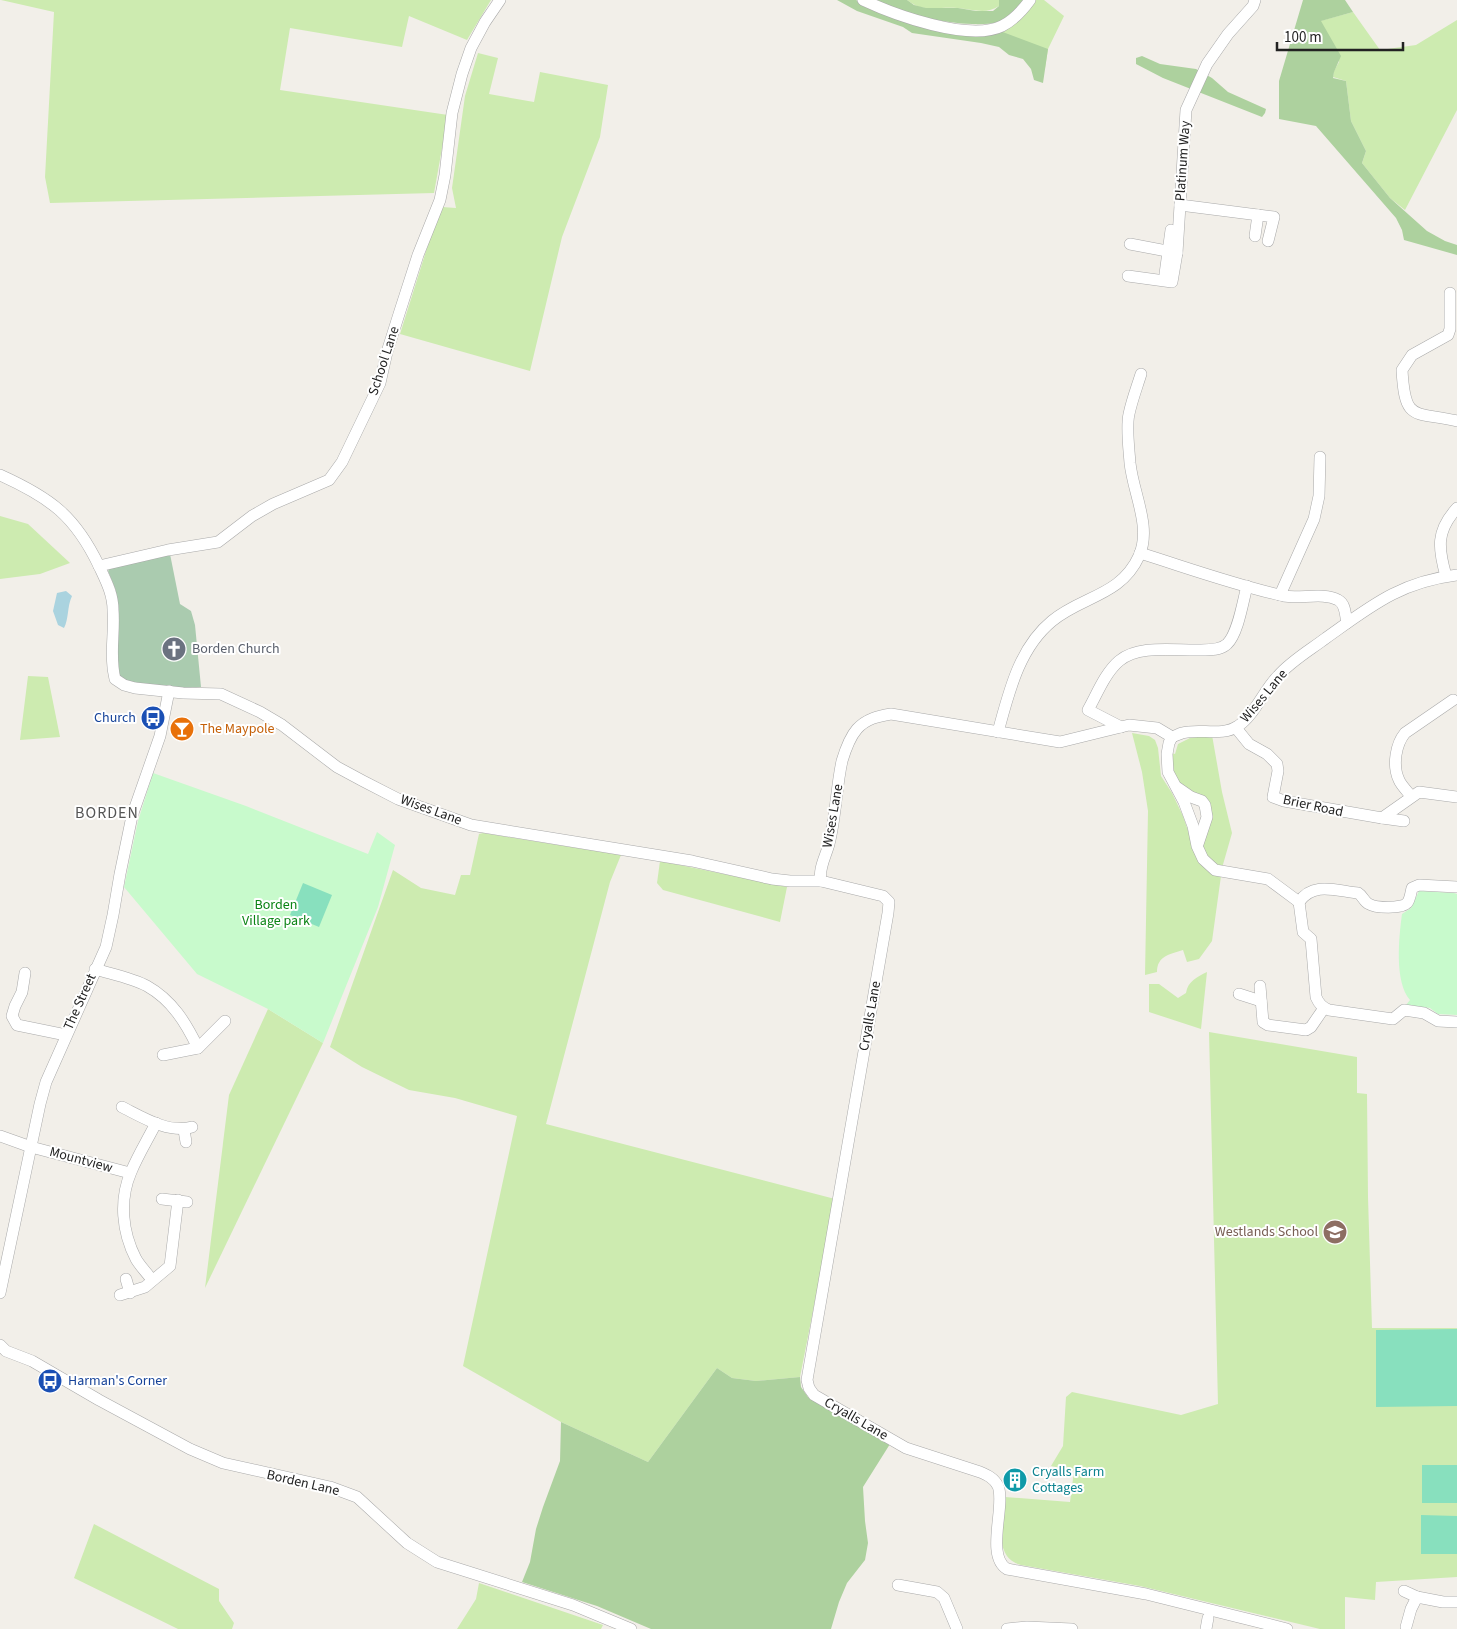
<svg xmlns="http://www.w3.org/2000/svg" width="1457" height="1629" viewBox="0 0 1457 1629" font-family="'Source Sans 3',sans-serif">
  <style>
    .grass { fill: #cdebb0 }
    .forest { fill: #add19e }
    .cemetery { fill: #aacbaf }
    .park { fill: #c8facc }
    .pitch { fill: #88e0be }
    .water { fill: #aad3df }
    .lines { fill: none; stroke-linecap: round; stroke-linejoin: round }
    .minor-casing { stroke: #a9a9a9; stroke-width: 12 }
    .minor { stroke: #fff; stroke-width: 11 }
    .labels { text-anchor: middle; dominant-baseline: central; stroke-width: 4; stroke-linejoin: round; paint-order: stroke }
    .street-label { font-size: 14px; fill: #222; stroke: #fff }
    .worship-label { font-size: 14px; fill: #5b616d; stroke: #fff; text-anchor: start }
    .transit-label { font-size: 14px; fill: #164399; stroke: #fff; text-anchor: end }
    .food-label { font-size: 14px; fill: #c56008; stroke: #fff; text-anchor: start }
    .park-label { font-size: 14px; fill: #0c8416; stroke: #fff }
    .education-label { font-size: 14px; fill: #785e54; stroke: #fff; text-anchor: end }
    .culture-label { font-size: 14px; fill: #0d838f; stroke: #fff; text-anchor: start }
    .quarter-label { font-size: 16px; letter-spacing: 1px; fill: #555; stroke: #fff }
  </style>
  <rect width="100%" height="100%" fill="#f2efe9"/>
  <g class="grass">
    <polygon points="1,0 491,0 467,40 409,16 402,47 290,28 280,90 448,115 434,193 50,203 45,177 54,12"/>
    <path d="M907,0H999V6C986,15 972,9 957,8C947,7 935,9 925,8C918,7 912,4 907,0Z"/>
    <polygon points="1033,0 1044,0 1064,16 1048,49 1045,68 1000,31"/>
    <polygon points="1353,12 1380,50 1416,45 1457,20 1457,110 1405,210 1390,198 1362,163 1366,151 1351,121 1346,81 1333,77 1334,71 1339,62 1320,21"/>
    <polygon points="478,53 498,58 489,94 534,102 540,72 608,85 600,137 562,237 530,371 400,334 438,213 442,207 456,208 452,188 465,96"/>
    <polygon points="0,516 28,524 70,563 40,574 0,579"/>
    <polygon points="28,676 48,677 60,737 20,740"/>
    <path d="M1132,733L1149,736L1155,740L1158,748L1161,776L1172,793L1183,816L1195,851L1221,876L1212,941L1199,959L1187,962L1183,950C1170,954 1157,956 1157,972L1145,975L1148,811L1142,772Z"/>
    <polygon points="1212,735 1222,792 1232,833 1222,868 1201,854 1209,817 1172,775 1172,753 1175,754 1178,744 1190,738"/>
    <polygon points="483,833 621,855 610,882 546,1124 835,1199 800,1377 756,1381 732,1378 717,1368 648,1462 561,1422 463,1366 517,1116 455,1098 409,1090 362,1067 330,1047 393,870 421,888 455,895 461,875 470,875 479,834"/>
    <polygon points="660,861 787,887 780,922 663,890 657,883"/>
    <path d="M1207,972L1201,1029L1149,1012V984H1159L1178,998L1186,993C1188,981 1197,977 1207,972Z"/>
    <polygon points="268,1009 323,1043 205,1288 229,1095"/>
    <path d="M1209,1032L1357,1057V1093L1367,1094L1368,1197L1372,1328H1457V1577L1376,1582L1375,1600L1345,1597V1629H1320L1140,1586L1021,1565C992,1557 1003,1520 1005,1497L1070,1502L1074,1471L1051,1466L1063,1446L1066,1397L1072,1392L1181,1415L1218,1404Z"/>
    <polygon points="94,1524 219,1589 219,1601 234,1623 232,1629 178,1629 74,1578"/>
    <polygon points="479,1583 603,1625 601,1629 457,1629 476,1599"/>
  </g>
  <g class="forest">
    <polygon points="837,0 856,0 906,23 1000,31 1048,49 1043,83 1034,80 1031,69 1023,59 1009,55 999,47 981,43 912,33 903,27 857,11"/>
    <path d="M877,0H907L914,5L926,8H958L976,11H993L999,6V0H1023C1016,10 1010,19 998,22C973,29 918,18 894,9C888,7 883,3 877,0Z"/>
    <polygon points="1303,0 1345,0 1353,12 1321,21 1341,56 1334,72 1333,78 1346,81 1351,121 1366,151 1362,163 1390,198 1427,231 1445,241 1457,245 1457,255 1404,240 1402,230 1396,218 1316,126 1279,119 1279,81"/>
    <polygon points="1142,56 1160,64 1196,69 1212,78 1228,92 1266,109 1265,113 1262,117 1163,78 1136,64 1136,58"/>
    <polygon points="717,1368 732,1378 756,1381 800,1377 801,1387 808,1397 890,1444 863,1487 865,1521 868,1543 865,1560 847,1583 839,1602 831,1629 651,1629 597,1606 522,1582 530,1562 536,1529 543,1507 560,1461 561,1422 648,1462"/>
  </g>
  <path class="cemetery" d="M170,554L180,604L191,611L195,625L201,687C176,690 142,691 120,678L116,666V591L108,571L110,568Z"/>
  <g class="park">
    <polygon points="153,773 246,806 368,854 377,832 395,845 378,907 323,1043 268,1009 197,974 124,887 138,821"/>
    <path d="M1419,891L1454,893L1457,894V1015L1438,1014L1430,1008L1406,1005L1410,1000C1394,982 1399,936 1402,914L1411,908Z"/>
  </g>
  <g class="pitch">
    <polygon points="303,883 332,895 319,927 290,915"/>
    <polygon points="1457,1329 1457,1406 1376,1407 1376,1330"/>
    <rect x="1422" y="1465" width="35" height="38"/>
    <polygon points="1421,1515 1457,1516 1457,1554 1421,1554"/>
  </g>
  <path class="water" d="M66,591L72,596C67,606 69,619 64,628L58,625L53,611L57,593Z"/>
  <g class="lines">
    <defs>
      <g id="minor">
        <path d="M863,0C895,15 969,42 1002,26C1014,20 1022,11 1030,0"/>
        <polyline points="1180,205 1274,217 1268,241"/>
        <polyline points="1255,236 1258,215"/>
        <polyline points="1130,244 1177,253"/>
        <polyline points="1165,274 1171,230"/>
        <polyline points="1128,276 1172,282 1177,253 1186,110 1207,64 1228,34 1253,6 1255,0"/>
        <path d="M1450,293V329L1448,335L1412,355L1402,370C1405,423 1414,411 1457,421"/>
        <path d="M0,475C51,498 75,516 99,566C106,581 113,594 113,610C115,633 109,656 115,679L124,685L135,688L183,693L221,694L260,712L282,725L337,767L363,781L398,799L471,825L692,861L772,879L790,881H821C818,869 826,856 829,844C836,817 836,788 842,761C845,751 850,737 857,729C866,719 878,716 891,714L1060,742L1129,725L1157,728L1172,737"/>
        <path d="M1140,553C1188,568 1235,585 1284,596C1300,599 1324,592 1338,600C1346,604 1345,615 1347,623"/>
        <polyline points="99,566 168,550 218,542 252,516 273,504 329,480 342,462 380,383 387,352 399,314 418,255 440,200 445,175 452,113 462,74 471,48 485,22 500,0"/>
        <path d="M1446,576C1438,548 1436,531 1457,508"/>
        <polyline points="1280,595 1314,519 1319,496 1320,457"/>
        <path d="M1121,727L1088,710C1097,694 1105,673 1119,661C1139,644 1176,651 1201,650C1210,650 1221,650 1227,644C1238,634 1243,601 1247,586"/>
        <polyline points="1236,728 1249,744 1267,754 1277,764 1278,771 1273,797 1284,801 1382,818 1419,792 1457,797"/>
        <path d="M998,732C1009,692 1019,648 1052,621C1082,596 1121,596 1139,556C1152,527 1133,493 1130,463C1129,449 1126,427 1129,414C1132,400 1137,387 1141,374"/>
        <path d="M1172,737L1169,743L1167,754L1168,772L1184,802L1193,826L1197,846L1203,859L1215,870L1268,879L1299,902C1313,881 1337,891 1358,893C1363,896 1364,902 1369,904C1375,908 1402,909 1407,903C1410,900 1411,892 1412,888L1419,885L1457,887"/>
        <path d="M1172,737C1175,736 1179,734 1182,733C1200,728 1222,737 1238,726C1254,716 1264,690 1278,676C1291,661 1310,650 1326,638C1371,606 1400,582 1457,575"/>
        <polyline points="1178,788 1191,797 1202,801 1205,805 1207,817 1198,844"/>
        <path d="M1411,796C1407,791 1401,785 1399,780C1392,765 1396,744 1405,733L1453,700"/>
        <polyline points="1382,818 1404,821"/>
        <path d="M821,881L883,896L889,902L888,913L807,1380L809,1388L814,1395L906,1448L980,1472C987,1475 994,1478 998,1486C1006,1505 985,1556 1007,1569L1146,1594L1287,1629"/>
        <path d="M1299,902L1303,932L1311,939L1316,997C1319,1004 1322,1007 1329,1010L1393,1019L1404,1010L1424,1013L1438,1021L1457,1022"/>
        <path d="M95,969C111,974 132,978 147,986C172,1000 186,1023 198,1048"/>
        <polyline points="25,973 22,992 15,1006 12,1016 17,1025 66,1035"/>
        <polyline points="1260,986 1263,1022 1268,1025 1306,1030 1311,1027 1324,1008"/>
        <polyline points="1239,994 1261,1001"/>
        <polyline points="163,1055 198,1048 225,1021"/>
        <path d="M122,1107C142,1117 169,1134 192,1127"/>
        <polyline points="184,1130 186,1142"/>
        <polyline points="0,1136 31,1147 130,1173"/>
        <polyline points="162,1199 187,1202"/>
        <polyline points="126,1279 130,1293"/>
        <path d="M152,1280C147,1273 140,1266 136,1259C122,1232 119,1200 131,1172C138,1155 148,1139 156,1123"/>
        <polyline points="0,1293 40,1104 46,1082 106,947 113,915 120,874 132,816 160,736 169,691"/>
        <polyline points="120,1295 145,1287 170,1266 178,1200"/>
        <polyline points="0,1345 6,1351 32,1361 99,1400 190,1449 223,1463 330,1487 357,1497 407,1543 437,1562 573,1605 631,1629"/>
        <polyline points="898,1585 937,1592 944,1598 957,1629"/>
        <polyline points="1404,1591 1417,1597"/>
        <polyline points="1406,1627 1411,1609 1417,1597 1443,1602 1457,1602"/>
        <polyline points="1007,1629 1027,1627 1072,1629"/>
        <polyline points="1206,1629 1208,1618"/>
      </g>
    </defs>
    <use href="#minor" class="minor-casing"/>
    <use href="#minor" class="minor"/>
  </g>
  <defs>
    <symbol id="church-disc" viewBox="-11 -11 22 22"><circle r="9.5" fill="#6b7280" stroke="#fff"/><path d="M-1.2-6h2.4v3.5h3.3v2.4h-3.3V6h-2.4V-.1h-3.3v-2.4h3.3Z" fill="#fff"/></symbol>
    <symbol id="bus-disc" viewBox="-11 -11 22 22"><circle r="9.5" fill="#1a4fb4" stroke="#fff"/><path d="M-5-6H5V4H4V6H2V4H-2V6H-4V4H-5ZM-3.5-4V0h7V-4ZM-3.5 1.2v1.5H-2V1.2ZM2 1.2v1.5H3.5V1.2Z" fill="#fff"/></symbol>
    <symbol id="bar-disc" viewBox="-11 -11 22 22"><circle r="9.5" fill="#e8710a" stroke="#fff"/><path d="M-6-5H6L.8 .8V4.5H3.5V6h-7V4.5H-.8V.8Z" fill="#fff"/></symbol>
    <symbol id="school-disc" viewBox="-11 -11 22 22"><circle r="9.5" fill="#8d6e63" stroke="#fff"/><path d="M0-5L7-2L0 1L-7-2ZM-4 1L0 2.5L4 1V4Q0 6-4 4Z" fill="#fff"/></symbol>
    <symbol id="building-disc" viewBox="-11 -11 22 22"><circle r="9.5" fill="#0f9aa8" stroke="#fff"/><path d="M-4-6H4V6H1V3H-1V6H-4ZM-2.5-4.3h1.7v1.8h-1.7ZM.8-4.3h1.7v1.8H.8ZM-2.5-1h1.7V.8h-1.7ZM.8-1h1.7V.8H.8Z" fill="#fff"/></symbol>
  </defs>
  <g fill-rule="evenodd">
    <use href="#church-disc" x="160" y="635" width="28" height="28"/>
    <use href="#bus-disc" x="139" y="704" width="28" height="28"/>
    <use href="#bar-disc" x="168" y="715" width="28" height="28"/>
    <use href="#school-disc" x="1321" y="1218" width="28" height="28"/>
    <use href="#bus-disc" x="36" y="1367" width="28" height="28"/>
    <use href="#building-disc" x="1001" y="1466" width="28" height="28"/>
  </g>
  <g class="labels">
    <g class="street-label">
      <text transform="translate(1183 161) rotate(-86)">Platinum Way</text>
      <text transform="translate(384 361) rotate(-72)">School Lane</text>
      <text transform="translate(1264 696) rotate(-50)">Wises Lane</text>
      <text transform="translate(1313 806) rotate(12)">Brier Road</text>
      <text transform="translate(431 810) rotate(20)">Wises Lane</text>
      <text transform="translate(833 816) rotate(-80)">Wises Lane</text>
      <text transform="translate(80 1002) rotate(-66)">The Street</text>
      <text transform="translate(870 1016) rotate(-80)">Cryalls Lane</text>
      <text transform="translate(81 1160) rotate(15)">Mountview</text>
      <text transform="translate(856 1419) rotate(30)">Cryalls Lane</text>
      <text transform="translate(303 1483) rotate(13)">Borden Lane</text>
    </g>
    <g class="worship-label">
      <text x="192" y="649">Borden Church</text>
    </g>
    <g class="transit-label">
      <text x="136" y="718">Church</text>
      <text x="68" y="1381" text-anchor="start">Harman's Corner</text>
    </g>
    <g class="food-label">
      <text x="200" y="729">The Maypole</text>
    </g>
    <g class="park-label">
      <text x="276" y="905">Borden<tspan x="276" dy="16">Village park</tspan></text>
    </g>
    <g class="education-label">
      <text x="1318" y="1232">Westlands School</text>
    </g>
    <g class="culture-label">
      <text x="1032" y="1472">Cryalls Farm<tspan x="1032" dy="16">Cottages</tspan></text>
    </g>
    <g class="quarter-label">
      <text x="107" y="813">BORDEN</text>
    </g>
  </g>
  <path d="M1277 42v8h126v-8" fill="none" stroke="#222222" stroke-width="2.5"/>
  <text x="1284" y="42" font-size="15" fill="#222222" stroke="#ffffff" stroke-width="4" paint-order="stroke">100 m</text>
</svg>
